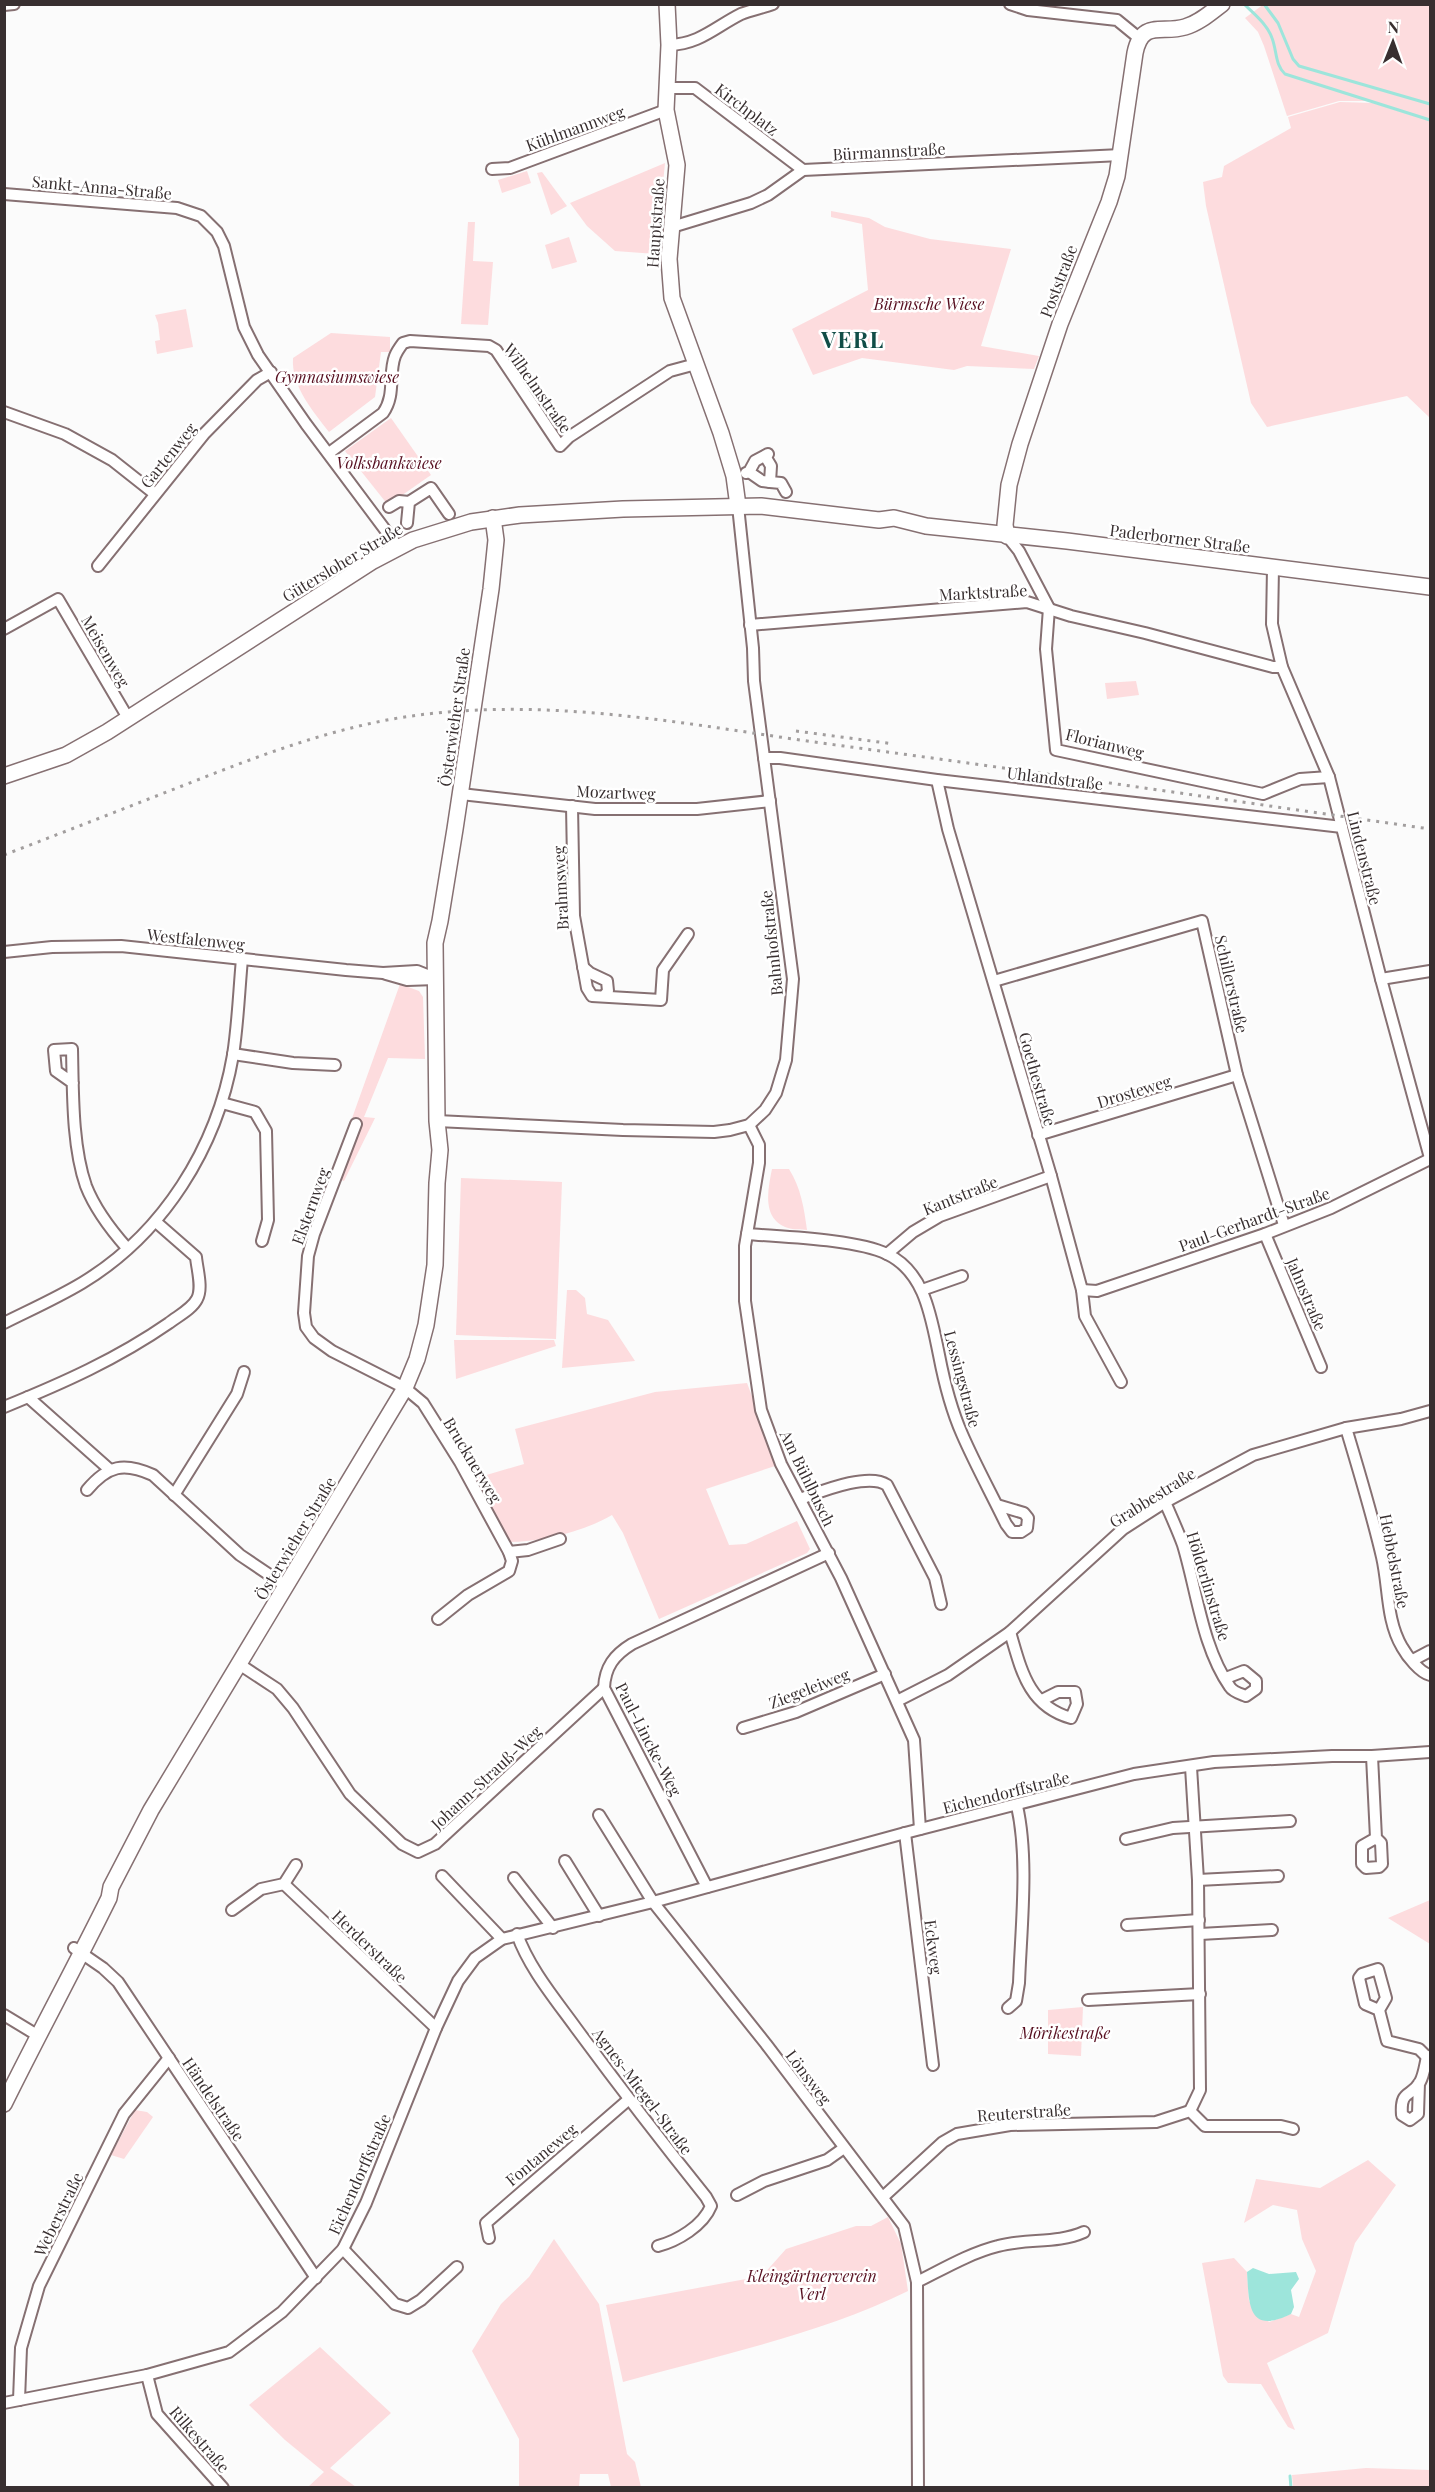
<svg xmlns="http://www.w3.org/2000/svg" width="1435" height="2492" viewBox="0 0 1435 2492" font-family="'Playfair Display',serif">
  <style>
    .green { fill: #fddcde }
    .water { fill: #9de5db }
    .lines { fill: none; stroke-linecap: round; stroke-linejoin: round }
    .stream { stroke: #9de5db; stroke-width: 3 }
    .street-casing { stroke: #867072; stroke-width: 14 }
    .secondary-casing { stroke: #867072; stroke-width: 18 }
    .street { stroke: #fff; stroke-width: 10 }
    .secondary { stroke: #fff; stroke-width: 15 }
    .rail { stroke: #a29e9e; stroke-width: 3; stroke-dasharray: 3 6; stroke-linecap: butt }
    .labels { text-anchor: middle; dominant-baseline: central; stroke-width: 5; stroke-linejoin: round; paint-order: stroke }
    .street-label { font-size: 16px; fill: #382f30; stroke: #fff }
    .park-label { font-size: 16px; font-style: italic; fill: #570f20; stroke: #fff }
    .district-label { font-size: 22px; font-weight: bold; letter-spacing: 1.5px; fill: #114d47; stroke: #fff }
  </style>
  <rect width="100%" height="100%" fill="#fbfbfb"/>
  <g class="green">
    <polygon points="1264,4 1430,5 1430,120 1372,101 1339,101 1287,116 1264,46 1258,32 1245,18"/>
    <polygon points="1340,102 1373,103 1430,121 1430,418 1407,396 1267,427 1251,403 1206,206 1203,182 1222,177 1224,166 1291,128 1288,117"/>
    <polygon points="665,163 656,254 615,251 587,226 570,203"/>
    <polygon points="527,171 531,183 502,193 498,180"/>
    <polygon points="542,172 567,206 551,215 537,173"/>
    <polygon points="831,211 869,218 885,227 930,239 1011,249 981,346 1039,356 1034,369 967,366 954,370 862,358 813,375 792,329 868,290 862,224 831,217"/>
    <polygon points="468,222 475,222 473,261 493,262 488,325 461,324"/>
    <polygon points="569,237 577,262 552,269 545,245"/>
    <polygon points="186,309 193,347 157,354 155,341 160,340 158,323 155,315"/>
    <path d="M331,333L390,337V352H381L375,397L329,432C313,411 291,386 293,358Z"/>
    <polygon points="391,418 431,475 388,505 345,451"/>
    <polygon points="1136,681 1139,695 1107,699 1105,683"/>
    <polygon points="400,984 419,991 423,997 425,1059 388,1058 364,1117 375,1118 344,1181 331,1177"/>
    <path d="M772,1169H789C801,1188 804,1208 807,1230C802,1229 793,1230 788,1228C761,1219 768,1189 772,1169Z"/>
    <polygon points="461,1178 562,1182 556,1339 456,1335"/>
    <polygon points="567,1290 576,1290 585,1298 587,1314 608,1320 635,1361 562,1368"/>
    <polygon points="454,1340 554,1340 556,1346 456,1379"/>
    <path d="M747,1383L778,1465L706,1489L729,1545L746,1544L797,1521L810,1549L807,1553L659,1619L623,1533L612,1515C583,1532 541,1542 507,1542L473,1479L524,1464L515,1429L655,1392Z"/>
    <polygon points="1430,1900 1430,1944 1388,1918"/>
    <polygon points="1083,2007 1081,2056 1048,2054 1048,2010"/>
    <polygon points="135,2110 147,2112 153,2117 124,2159 111,2155"/>
    <polygon points="1368,2160 1396,2185 1355,2243 1328,2333 1267,2363 1295,2430 1288,2427 1261,2384 1228,2383 1223,2376 1202,2263 1234,2258 1247,2272 1249,2301 1269,2322 1291,2314 1299,2317 1316,2271 1302,2239 1297,2210 1273,2205 1244,2223 1256,2179 1320,2188"/>
    <path d="M888,2217L901,2244L908,2291C819,2335 718,2355 623,2382L606,2305L762,2276L786,2249L856,2226H871Z"/>
    <polygon points="554,2239 599,2304 627,2454 635,2462 641,2487 611,2487 608,2474 580,2474 579,2487 519,2487 519,2439 472,2351 501,2304 529,2277"/>
    <polygon points="320,2347 391,2413 330,2468 356,2487 308,2487 324,2472 285,2440 249,2405"/>
    <polygon points="1366,2468 1430,2470 1430,2487 1293,2487 1292,2475"/>
  </g>
  <path class="water" d="M1253,2268L1269,2274L1296,2272L1299,2279L1291,2290L1294,2307L1291,2314C1248,2335 1249,2305 1247,2272Z"/>
  <g class="lines">
    <g class="stream">
      <path d="M1244,4C1254,14 1267,24 1272,38C1277,51 1275,65 1285,74L1430,120"/>
      <polyline points="1264,4 1278,23 1293,59 1299,66 1430,104"/>
      <polyline points="1290,2476 1291,2488"/>
    </g>
    <defs>
      <g id="street">
        <polyline points="1010,4 1028,10 1117,20 1139,38"/>
        <polyline points="4,5 14,4"/>
        <path d="M669,45C700,44 715,27 741,14C751,10 762,8 773,4"/>
        <polyline points="667,88 695,88 803,170"/>
        <polyline points="492,169 510,168 666,110"/>
        <polyline points="4,194 177,208 201,216 217,232 224,246 244,327 258,355 306,424 398,547"/>
        <polyline points="672,227 751,203 768,195 803,170 1121,155"/>
        <polyline points="4,412 65,434 112,460 155,494"/>
        <path d="M329,453L383,413C396,395 388,374 395,356C397,351 400,347 403,343L410,341L489,346L496,350L560,446L569,437L670,371L696,364"/>
        <polyline points="765,456 771,466 770,482 781,483 786,492"/>
        <polyline points="749,472 762,481 770,482"/>
        <polyline points="746,473 749,472 755,461 768,454"/>
        <polyline points="389,507 399,501 409,502"/>
        <polyline points="407,523 409,502 431,488 449,514"/>
        <polyline points="1007,536 1019,551 1049,608 1046,649 1056,750 1263,794 1300,779 1329,777"/>
        <polyline points="98,566 204,434 257,380 271,372"/>
        <polyline points="1273,568 1272,624 1282,667 1329,777 1381,979 1430,1158"/>
        <polyline points="750,625 1027,602 1071,616 1145,633 1273,667 1282,667"/>
        <polyline points="4,629 58,599 128,718"/>
        <polyline points="764,758 780,758 937,780 1342,827"/>
        <polyline points="937,780 948,829 1051,1176 1082,1290 1085,1316 1121,1382"/>
        <polyline points="461,794 595,809 697,809 770,801"/>
        <polyline points="572,806 574,916 587,988 592,996 661,1000 663,970 688,934"/>
        <polyline points="4,952 52,947 121,946 346,970 383,973 417,971 437,979"/>
        <polyline points="583,967 590,973 607,981 608,991 605,995"/>
        <polyline points="386,974 407,980 436,979"/>
        <polyline points="1381,979 1430,971"/>
        <polyline points="994,981 1202,921 1237,1075 1284,1225"/>
        <polyline points="233,1054 293,1063 335,1065"/>
        <path d="M73,1083L56,1071L54,1050L72,1049C73,1092 72,1146 86,1186C95,1209 111,1230 127,1248"/>
        <polyline points="222,1103 255,1112 266,1131 268,1220 262,1241"/>
        <polyline points="437,1121 623,1130 714,1132 730,1130 749,1125 765,1110 776,1093 786,1060 793,979 754,681 753,648 738,506"/>
        <polyline points="356,1124 314,1234 308,1256 304,1313 306,1327 314,1338 332,1351 405,1388 423,1403 460,1462 509,1552 512,1561 509,1571 468,1595 438,1619"/>
        <polyline points="749,1125 759,1145 759,1163 745,1246 745,1301 761,1410 781,1464 841,1578 914,1740 920,1829"/>
        <polyline points="1038,1135 1237,1075"/>
        <path d="M747,1234C783,1237 856,1239 887,1254C925,1272 931,1317 939,1355C944,1381 951,1409 962,1434C975,1464 991,1493 1006,1524L1012,1532H1021L1027,1528L1028,1518L1024,1513L997,1505"/>
        <polyline points="1265,1234 1321,1367"/>
        <polyline points="887,1254 913,1232 940,1216 1051,1176"/>
        <polyline points="922,1290 962,1276"/>
        <polyline points="1082,1290 1097,1291 1265,1234 1331,1208 1430,1159"/>
        <path d="M4,1323C30,1310 57,1298 82,1283C163,1234 217,1148 233,1055C238,1023 239,991 242,959"/>
        <polyline points="28,1397 109,1469"/>
        <path d="M4,1407C63,1383 117,1359 169,1323C178,1316 192,1309 197,1299C203,1288 197,1269 196,1257L156,1222"/>
        <path d="M1346,1428C1359,1471 1372,1514 1382,1557C1389,1587 1386,1620 1402,1647C1407,1656 1420,1673 1430,1675"/>
        <path d="M87,1490C108,1465 124,1462 153,1475L240,1555L286,1586"/>
        <polyline points="174,1495 237,1394 244,1372"/>
        <path d="M800,1499C820,1492 868,1472 887,1485L935,1578L941,1604"/>
        <path d="M1165,1502C1171,1516 1178,1531 1183,1545C1197,1591 1202,1647 1230,1687C1233,1692 1241,1694 1246,1696L1256,1689V1681L1244,1671L1226,1678"/>
        <polyline points="509,1552 528,1550 560,1539"/>
        <path d="M1010,1632C1021,1669 1028,1706 1071,1718L1077,1704L1075,1692H1058L1042,1700"/>
        <polyline points="1413,1660 1430,1651"/>
        <polyline points="239,1664 277,1689 293,1708 350,1794 402,1844 418,1852 435,1844 604,1688"/>
        <polyline points="897,1701 948,1675 1010,1632 1123,1529 1165,1502 1253,1455 1346,1428 1401,1419 1430,1411"/>
        <polyline points="743,1728 796,1712 885,1674"/>
        <polyline points="1372,1756 1376,1838 1381,1843 1382,1864 1379,1867 1366,1868 1362,1864 1362,1846 1376,1838"/>
        <polyline points="599,1815 653,1902 766,2044 904,2226 917,2282 918,2488"/>
        <polyline points="905,1833 933,2065"/>
        <polyline points="1126,1839 1173,1828 1290,1821"/>
        <polyline points="565,1861 599,1916"/>
        <polyline points="442,1876 502,1939"/>
        <polyline points="514,1878 553,1928"/>
        <polyline points="1198,1880 1278,1876"/>
        <polyline points="284,1884 436,2028"/>
        <path d="M707,1887L604,1688C605,1667 614,1655 632,1644L829,1553"/>
        <polyline points="232,1910 261,1889 284,1884 296,1865"/>
        <polyline points="1127,1925 1199,1920"/>
        <path d="M517,1934C529,1968 555,1999 576,2028C618,2085 661,2141 706,2197L711,2206C703,2226 677,2241 658,2246"/>
        <polyline points="1200,1934 1272,1930"/>
        <polyline points="74,1948 103,1968 118,1982 316,2278"/>
        <polyline points="1088,2000 1200,1994"/>
        <path d="M1008,2008L1016,2001L1019,1983C1021,1928 1029,1859 1017,1806"/>
        <polyline points="1379,2010 1386,1998 1378,1969 1362,1974 1359,1978 1365,2004 1379,2010 1387,2041 1419,2049 1427,2057 1430,2056"/>
        <polyline points="4,2015 37,2035"/>
        <path d="M1419,2083L1418,2114L1410,2120L1402,2115C1400,2089 1411,2098 1420,2082C1424,2075 1425,2065 1427,2057"/>
        <polyline points="1190,2111 1200,2090 1198,1880 1191,1767"/>
        <polyline points="737,2195 764,2181 827,2160 844,2148"/>
        <polyline points="883,2197 943,2142 957,2134 1010,2125 1156,2122 1190,2111 1205,2126 1281,2126 1293,2129"/>
        <polyline points="489,2238 486,2223 628,2100"/>
        <polyline points="343,2249 395,2304 408,2308 421,2300 457,2267"/>
        <path d="M917,2282C943,2269 970,2253 998,2246C1027,2238 1057,2244 1084,2232"/>
        <polyline points="147,2375 157,2414 223,2488"/>
        <polyline points="19,2400 21,2348 39,2286 124,2114 169,2058"/>
        <polyline points="4,2403 147,2375 229,2352 282,2312 343,2249 366,2203 436,2028 458,1981 475,1958 502,1939 653,1902 905,1833 1134,1774 1214,1762 1332,1756 1372,1756 1430,1752"/>
      </g>
      <g id="secondary">
        <polyline points="667,4 669,45 666,110 677,165 669,259 672,298 721,433 734,476 738,506"/>
        <path d="M1007,536L1005,525L1009,485L1020,444L1060,324L1109,202L1117,176L1135,53C1142,19 1162,34 1185,27C1199,23 1210,13 1222,4"/>
        <polyline points="4,776 66,755 107,732 373,561 413,540 471,522 520,515 623,509 761,506 879,520 894,518 926,526 1067,541 1430,587"/>
        <path d="M4,2104C38,2035 75,1967 109,1898L111,1887L151,1810L405,1388L417,1359L426,1325L435,1265L437,1183L440,1150L437,1121L435,943L440,921L455,829L491,589L496,540L493,518"/>
      </g>
    </defs>
    <use href="#street" class="street-casing"/>
    <use href="#secondary" class="secondary-casing"/>
    <use href="#street" class="street"/>
    <use href="#secondary" class="secondary"/>
    <g class="rail">
      <polyline points="796,731 894,744"/>
      <path d="M4,855C64,832 123,809 182,786C253,758 323,731 398,718C541,695 679,723 821,743C1024,770 1227,800 1430,829"/>
    </g>
  </g>
  <g class="labels">
    <g class="street-label">
      <text transform="translate(747 109) rotate(37)">Kirchplatz</text>
      <text transform="translate(575 128) rotate(-20)">Kühlmannweg</text>
      <text transform="translate(889 151) rotate(-3)">Bürmannstraße</text>
      <text transform="translate(102 187) rotate(5)">Sankt-Anna-Straße</text>
      <text transform="translate(655 223) rotate(-86)">Hauptstraße</text>
      <text transform="translate(1058 281) rotate(-69)">Poststraße</text>
      <text transform="translate(538 388) rotate(55)">Wilhelmstraße</text>
      <text transform="translate(168 455) rotate(-51)">Gartenweg</text>
      <text transform="translate(1180 538) rotate(7)">Paderborner Straße</text>
      <text transform="translate(342 562) rotate(-31)">Gütersloher Straße</text>
      <text transform="translate(983 592) rotate(-3)">Marktstraße</text>
      <text transform="translate(106 651) rotate(60)">Meisenweg</text>
      <text transform="translate(454 717) rotate(-82)">Österwieher Straße</text>
      <text transform="translate(1105 743) rotate(14)">Florianweg</text>
      <text transform="translate(1055 778) rotate(7)">Uhlandstraße</text>
      <text transform="translate(616 792) rotate(2)">Mozartweg</text>
      <text transform="translate(1365 858) rotate(76)">Lindenstraße</text>
      <text transform="translate(560 888) rotate(-93)">Brahmsweg</text>
      <text transform="translate(196 939) rotate(6)">Westfalenweg</text>
      <text transform="translate(771 943) rotate(-96)">Bahnhofstraße</text>
      <text transform="translate(1232 984) rotate(77)">Schillerstraße</text>
      <text transform="translate(1038 1079) rotate(74)">Goethestraße</text>
      <text transform="translate(1134 1091) rotate(-17)">Drosteweg</text>
      <text transform="translate(960 1195) rotate(-22)">Kantstraße</text>
      <text transform="translate(310 1206) rotate(-70)">Elsternweg</text>
      <text transform="translate(1254 1219) rotate(-20)">Paul-Gerhardt-Straße</text>
      <text transform="translate(1307 1294) rotate(67)">Jahnstraße</text>
      <text transform="translate(963 1379) rotate(75)">Lessingstraße</text>
      <text transform="translate(473 1460) rotate(59)">Brucknerweg</text>
      <text transform="translate(808 1478) rotate(64)">Am Bühlbusch</text>
      <text transform="translate(1152 1497) rotate(-32)">Grabbestraße</text>
      <text transform="translate(295 1538) rotate(-59)">Österwieher Straße</text>
      <text transform="translate(1395 1561) rotate(79)">Hebbelstraße</text>
      <text transform="translate(1209 1586) rotate(73)">Hölderlinstraße</text>
      <text transform="translate(809 1688) rotate(-21)">Ziegeleiweg</text>
      <text transform="translate(649 1739) rotate(63)">Paul-Lincke-Weg</text>
      <text transform="translate(486 1777) rotate(-43)">Johann-Strauß-Weg</text>
      <text transform="translate(1006 1792) rotate(-14)">Eichendorffstraße</text>
      <text transform="translate(370 1946) rotate(44)">Herderstraße</text>
      <text transform="translate(934 1947) rotate(83)">Eckweg</text>
      <text transform="translate(809 2077) rotate(53)">Lönsweg</text>
      <text transform="translate(643 2091) rotate(53)">Agnes-Miegel-Straße</text>
      <text transform="translate(214 2099) rotate(56)">Händelstraße</text>
      <text transform="translate(1024 2112) rotate(-4)">Reuterstraße</text>
      <text transform="translate(541 2154) rotate(-40)">Fontaneweg</text>
      <text transform="translate(359 2174) rotate(-66)">Eichendorffstraße</text>
      <text transform="translate(58 2214) rotate(-64)">Weberstraße</text>
      <text transform="translate(200 2439) rotate(49)">Rilkestraße</text>
    </g>
    <g class="park-label">
      <text x="929" y="303">Bürmsche Wiese</text>
      <text x="337" y="376">Gymnasiumswiese</text>
      <text x="389" y="462">Volksbankwiese</text>
      <text x="1065" y="2032">Mörikestraße</text>
      <text x="812" y="2275">Kleingärtnerverein<tspan x="812" dy="18">Verl</tspan></text>
    </g>
    <g class="district-label">
      <text x="853" y="339">VERL</text>
    </g>
  </g>
  <rect width="1435" height="2492" fill="none" stroke="#382f30" stroke-width="12"/>
  <g transform="translate(1393 42) rotate(1)" stroke="#ffffff" stroke-width="4.5" paint-order="stroke">
  <path d="M0-4.5L10 22L0 15L-10 22Z" fill="#382f30"/>
  <text y="-9" font-size="16" font-weight="bold" text-anchor="middle" fill="#382f30">N</text>
  </g>
</svg>
